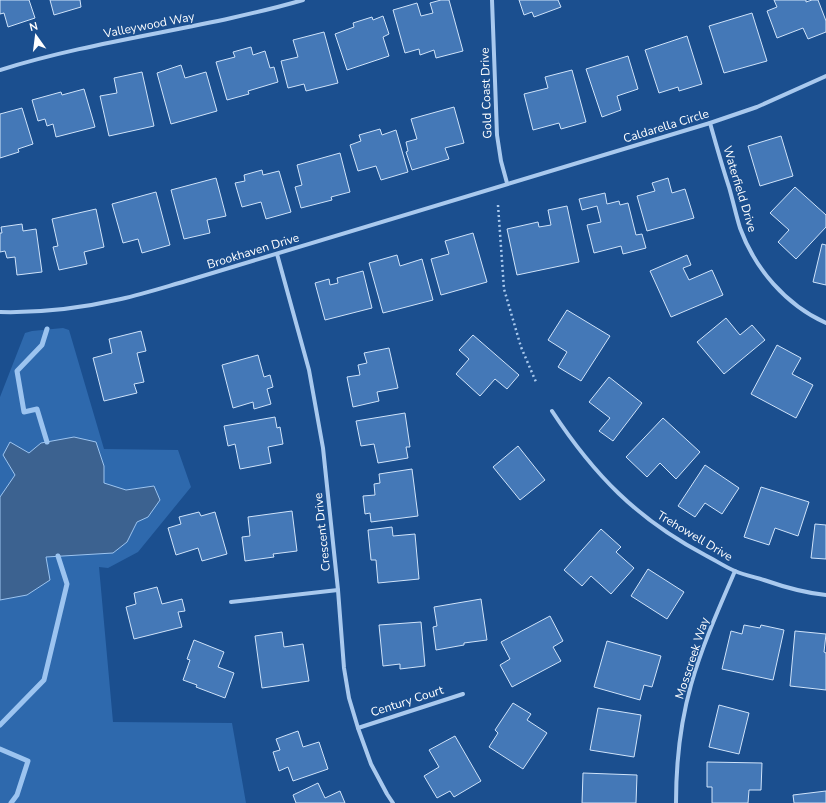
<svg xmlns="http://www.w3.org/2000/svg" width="826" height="803" viewBox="0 0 826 803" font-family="'Nunito Sans',sans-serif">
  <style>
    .green { fill: #2e69ad }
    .water { fill: #3c6290; stroke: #9cc4f0 }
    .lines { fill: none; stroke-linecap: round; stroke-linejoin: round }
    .stream { stroke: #9cc4f0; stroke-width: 5 }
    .building { fill: #4478b7; stroke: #cfe3fa }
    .path { stroke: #a9c9ee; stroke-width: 2.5; stroke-dasharray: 2 3; stroke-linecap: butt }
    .minor { stroke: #a9c9ee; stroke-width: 4 }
    .labels { text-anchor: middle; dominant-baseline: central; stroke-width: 3; stroke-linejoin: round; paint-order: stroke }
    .street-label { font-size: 12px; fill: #fff; stroke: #1b4f8f }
  </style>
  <rect width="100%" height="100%" fill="#1b4f8f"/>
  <polygon class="green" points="63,328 69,330 104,449 178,450 191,487 138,552 108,568 99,567 113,722 232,723 246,803 0,803 0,397 25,333 32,331"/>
  <polygon class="water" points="74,437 96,442 104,466 104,483 126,490 154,486 160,500 148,517 137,522 127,542 113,553 46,557 50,580 27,595 0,600 0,497 15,475 3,455 10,442 29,453 41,443"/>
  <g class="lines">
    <g class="stream">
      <polyline points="47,442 37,409 24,412 17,371 42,345 47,329"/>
      <polyline points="0,725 44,680 67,584 58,556"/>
      <polyline points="0,749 28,761 17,795 11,803"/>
    </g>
  </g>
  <g class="building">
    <polygon points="0,0 29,0 35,18 8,27 4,13 0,14"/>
    <polygon points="50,0 80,0 81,7 54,15"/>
    <polygon points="441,0 449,0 463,51 436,58 434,50 420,55 419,49 405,53 393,10 417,3 421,16 433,13 430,3"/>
    <polygon points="519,0 558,0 561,7 534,17 532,12 524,15"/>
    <polygon points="774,0 806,0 806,2 812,0 818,0 826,21 826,32 808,39 803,28 777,38 767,11 777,7"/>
    <polygon points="752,13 767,61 724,73 709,26"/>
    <polygon points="383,16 389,34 383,37 389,56 347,70 335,34 354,27 353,23 372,17 373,20"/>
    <polygon points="324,32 338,83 306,91 304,84 288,88 281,61 298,57 293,40"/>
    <polygon points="687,36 702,84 679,91 678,87 659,93 645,50"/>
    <polygon points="251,47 253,55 265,51 270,68 274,67 278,82 248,91 249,94 227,100 216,62 235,57 233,52"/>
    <polygon points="628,56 638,89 617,96 621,110 602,117 586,69"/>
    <polygon points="181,65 185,78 206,72 217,111 171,124 157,73"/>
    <polygon points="572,70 586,122 561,129 559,123 533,130 524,94 548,88 545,77"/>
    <polygon points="142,72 154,126 109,136 100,96 117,93 114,78"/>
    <polygon points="84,89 95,127 56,137 53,124 47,126 45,119 38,121 32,100 61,92 62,95"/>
    <polygon points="454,107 464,143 445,148 449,159 412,170 406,152 408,151 406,142 417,139 411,119"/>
    <polygon points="22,108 33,144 18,149 19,152 0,158 0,114"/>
    <polygon points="380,129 382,135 396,130 408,172 381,180 376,166 358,171 350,145 361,141 359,135"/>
    <polygon points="781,136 793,176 760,186 748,146"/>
    <polygon points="340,153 350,192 331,197 332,200 301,208 295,187 302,185 297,165"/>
    <polygon points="262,170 263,175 279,171 291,212 266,219 261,202 242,207 235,183 245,181 244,175"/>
    <polygon points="216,178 226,216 207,220 210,233 184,239 171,190"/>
    <polygon points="668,178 672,193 685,189 694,218 647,231 637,196 655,191 652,183"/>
    <polygon points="795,187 826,215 826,227 796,259 778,242 789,230 770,213"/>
    <polygon points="156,192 170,245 142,253 138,239 123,243 112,204"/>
    <polygon points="605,193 607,204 619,201 620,205 628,203 636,235 642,234 646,248 623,254 621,246 594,253 587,225 601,222 597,206 582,210 579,199"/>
    <polygon points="567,206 579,262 517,275 507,229 538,222 539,227 551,225 548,210"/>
    <polygon points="96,209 104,247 84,252 87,264 59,270 53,247 58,246 52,219"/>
    <polygon points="22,224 23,231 36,229 42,272 17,275 15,257 7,258 5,251 0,252 0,233 2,233 1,227"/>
    <polygon points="473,233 487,282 441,295 431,259 449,254 445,241"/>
    <polygon points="822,244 826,245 826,285 813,282"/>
    <polygon points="397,255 400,266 422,259 433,300 383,313 369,263"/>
    <polygon points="687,255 691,265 683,268 689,280 712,270 723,295 671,317 650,271"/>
    <polygon points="363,271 372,308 325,320 315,283 329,279 330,285 338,283 337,278"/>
    <polygon points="567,310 610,336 581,381 558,367 567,352 548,340"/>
    <polygon points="726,318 740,335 752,325 765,340 724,374 697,342"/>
    <polygon points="141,331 146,351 137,353 144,382 134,384 137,393 104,401 93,358 112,353 109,339"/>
    <polygon points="473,335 519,375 507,389 495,379 480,396 456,374 469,359 459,350"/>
    <polygon points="777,345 801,358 792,374 813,385 796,418 751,394"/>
    <polygon points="389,348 398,388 377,392 379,401 353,407 347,377 360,375 358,365 367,363 364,353"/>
    <polygon points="258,355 264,377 270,375 273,387 267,389 271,404 254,409 253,402 233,408 222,365"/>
    <polygon points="609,377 642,403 613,441 599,431 610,418 589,402"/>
    <polygon points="405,413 410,447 406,447 408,458 378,463 374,444 361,446 356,421"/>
    <polygon points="275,417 277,428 280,427 283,444 268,447 271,463 240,469 235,444 228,446 224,426"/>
    <polygon points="663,418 700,452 676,479 660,463 647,477 626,457"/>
    <polygon points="518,446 545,480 520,500 493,467"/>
    <polygon points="705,465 739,488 722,514 705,503 695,517 678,506"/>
    <polygon points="412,469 418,516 371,522 370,513 365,514 363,496 375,495 374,484 380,483 379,474"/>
    <polygon points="761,487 809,502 798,536 775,528 769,545 744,537"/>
    <polygon points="292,511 297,551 273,554 274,557 245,561 242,537 250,536 248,517"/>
    <polygon points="199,512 201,516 215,512 227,554 202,561 198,548 176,555 168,528 181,524 179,517"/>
    <polygon points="815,524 826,525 826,559 811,558"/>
    <polygon points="392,527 393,536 415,534 419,579 378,583 376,560 371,560 368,530"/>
    <polygon points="601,529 621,547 616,552 634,568 611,594 591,576 582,586 564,570"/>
    <polygon points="648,569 684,592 667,619 631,596"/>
    <polygon points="157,587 162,604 182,599 185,611 178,612 182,627 134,639 126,607 136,604 134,593"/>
    <polygon points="481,599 487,640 464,643 464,645 436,650 433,627 437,626 434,607"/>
    <polygon points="550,616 563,641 553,647 561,661 512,687 500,665 510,659 501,642"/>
    <polygon points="421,622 425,666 400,669 400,664 383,666 379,625"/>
    <polygon points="744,625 760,628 761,625 784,630 773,680 722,669 731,631 742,634"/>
    <polygon points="795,631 826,634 824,652 826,653 826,690 790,686"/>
    <polygon points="282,632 284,647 303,644 309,681 262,688 255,636"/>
    <polygon points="194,640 224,652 218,667 234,673 225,698 196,687 197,685 183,680 190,660 187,659"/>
    <polygon points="607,641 661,656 652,687 644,685 640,700 594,687"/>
    <polygon points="513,703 531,714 527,720 547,733 523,769 489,747 498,733 495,730"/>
    <polygon points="719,705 749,713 739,754 709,747"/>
    <polygon points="598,708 641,715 634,757 590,750"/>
    <polygon points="298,731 303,747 319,742 328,769 293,781 288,767 279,771 273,752 280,750 276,739"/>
    <polygon points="455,736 481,781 454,797 450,791 437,798 424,776 439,767 429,750"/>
    <polygon points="707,762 762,763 761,790 749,790 748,803 712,803 712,787 707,787"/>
    <polygon points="583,773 637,775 636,803 582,803"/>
    <polygon points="318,783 325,798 340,791 345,803 296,803 293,795"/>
    <polygon points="826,791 826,803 794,803 793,795"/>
  </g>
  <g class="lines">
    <polyline class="path" points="498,205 504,289 521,347 536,382"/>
    <g class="minor">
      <polyline points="492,0 497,135 501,161 507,183"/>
      <path d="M0,70C99,39 203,29 303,0"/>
      <path d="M710,123C716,144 722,166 729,187C733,201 736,215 740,228C755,269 786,305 826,323"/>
      <polyline points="277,254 309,370 323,448 338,590 344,668 349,698 358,728 371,764 387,794 393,803"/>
      <path d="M0,312C41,313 82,308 121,299C143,294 165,287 186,281L710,123L757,107L826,76"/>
      <path d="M552,411C594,475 637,519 705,555C715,560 725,567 735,571C744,575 754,577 764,580C784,587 805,593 826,595"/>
      <polyline points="231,602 338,590"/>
      <polyline points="358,728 463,694"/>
      <path d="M676,803C676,763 680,724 691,685C702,646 719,608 735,571"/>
    </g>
  </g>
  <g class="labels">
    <g class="street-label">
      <text transform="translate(149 25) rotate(-11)">Valleywood Way</text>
      <text transform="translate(486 93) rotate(-92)">Gold Coast Drive</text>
      <text transform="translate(666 126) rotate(-17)">Caldarella Circle</text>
      <text transform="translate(740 189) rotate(73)">Waterfield Drive</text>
      <text transform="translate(253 251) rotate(-17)">Brookhaven Drive</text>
      <text transform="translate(322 532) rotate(-96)">Crescent Drive</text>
      <text transform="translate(695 536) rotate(31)">Trehowell Drive</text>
      <text transform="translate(692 658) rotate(-72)">Mosscreek Way</text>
      <text transform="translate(407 701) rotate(-18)">Century Court</text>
    </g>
  </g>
  <g transform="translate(36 36) rotate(346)" stroke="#1b4f8f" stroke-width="3" paint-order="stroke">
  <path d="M0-3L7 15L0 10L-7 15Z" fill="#ffffff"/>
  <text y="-6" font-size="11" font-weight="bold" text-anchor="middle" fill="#ffffff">N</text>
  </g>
</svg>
